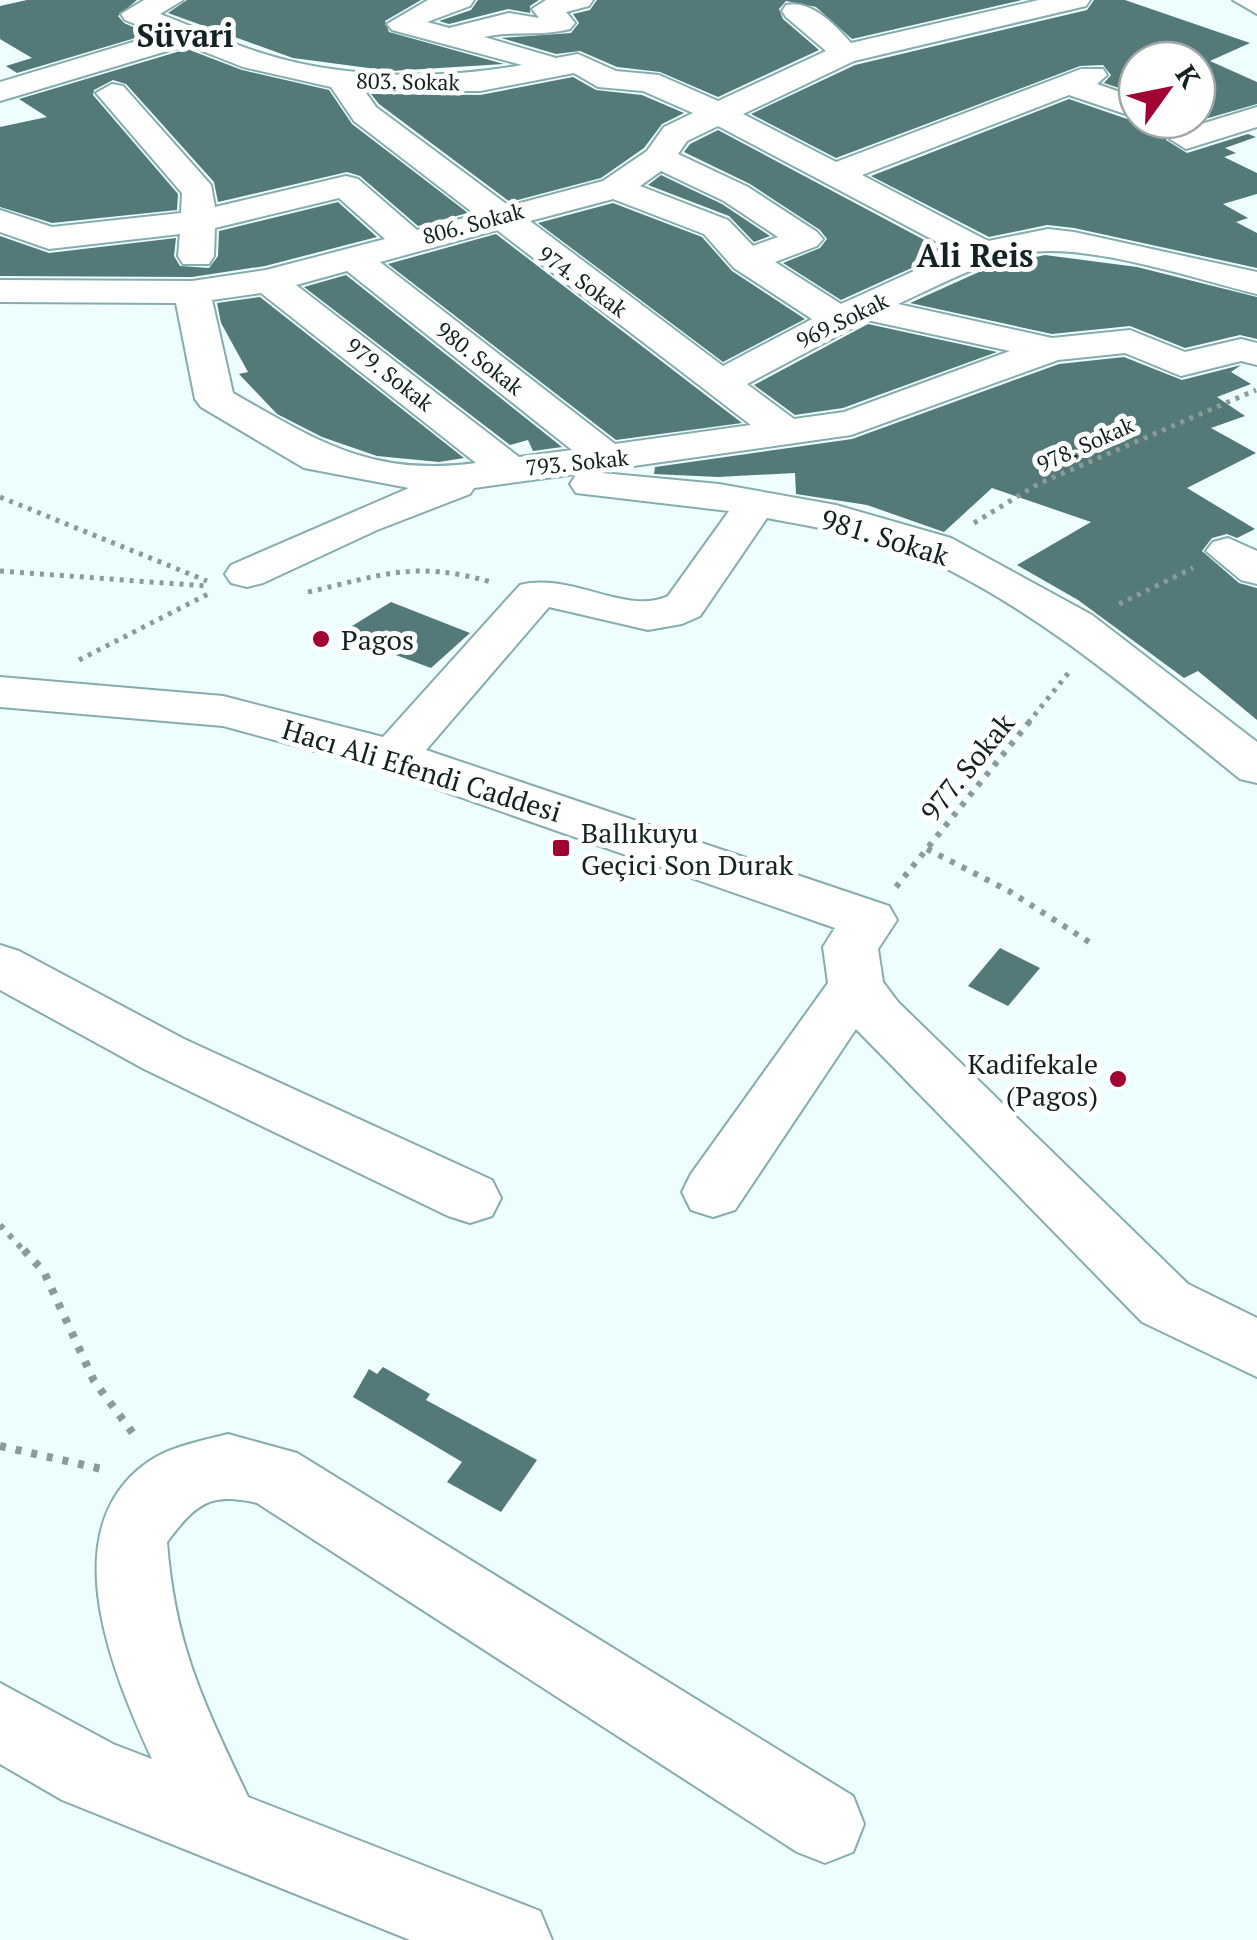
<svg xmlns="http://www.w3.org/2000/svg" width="1257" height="1940" viewBox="0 0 1257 1940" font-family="'PT Serif',serif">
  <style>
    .building { fill: #547979 }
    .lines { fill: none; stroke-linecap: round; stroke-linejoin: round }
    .minor-casing { stroke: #86adad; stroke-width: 4 }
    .path-far2 { stroke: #8b9b9b; stroke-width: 5; stroke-dasharray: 4 6; stroke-linecap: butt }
    .path-far1 { stroke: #8b9b9b; stroke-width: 6; stroke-dasharray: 5 8; stroke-linecap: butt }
    .path { stroke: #8b9b9b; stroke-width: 8; stroke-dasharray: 6 10; stroke-linecap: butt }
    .minor { fill: #fff; fill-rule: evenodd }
    .poi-dot { fill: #a20232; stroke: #fff; stroke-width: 4 }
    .labels { text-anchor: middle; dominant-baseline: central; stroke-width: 10; stroke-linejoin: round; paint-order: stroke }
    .far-street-label { font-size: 22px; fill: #132323; stroke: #fff }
    .street-label { font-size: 28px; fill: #132323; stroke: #fff }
    .poi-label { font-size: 28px; fill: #132323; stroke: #fff; text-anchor: start }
    .far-district-label { font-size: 32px; font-weight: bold; fill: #132323; stroke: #fff }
  </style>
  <rect width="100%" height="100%" fill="#eefefe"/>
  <g class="building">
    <polygon points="27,0 137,0 118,16 124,23 149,34 17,73 6,66 32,58 0,39 0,6"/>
    <polygon points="187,0 421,0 385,21 389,32 504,64 391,71 293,58 168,13"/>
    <polygon points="478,0 539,0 530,6 530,13 508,9 449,24 439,21 471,10"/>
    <polygon points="597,0 1022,0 852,39 816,7 786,1 779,9 783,19 819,50 718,97 660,72 617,67 580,51 556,54 501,38 571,33 579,23 573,14 590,10"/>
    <polygon points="1094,0 1125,0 1250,43 1210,61 1257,82 1257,104 1174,128 1166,140 1187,153 1248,134 1256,137 1225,148 1236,153 1224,157 1257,173 1257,194 1223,204 1248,218 1236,222 1257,233 1257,268 1074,228 1047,225 989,237 871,176 1069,99 1136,122 1197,120 1197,60 1137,60 1137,94 1104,83 1111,75 1103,65 1080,66 836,158 751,114 855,65 1087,10"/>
    <polygon points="187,49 242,70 329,90 352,124 468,213 418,226 360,176 347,172 218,202 214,182 126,84 113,80 94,90 93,95 178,194 177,210 52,223 0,207 0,127 47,117 19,99"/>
    <polygon points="573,77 596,90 642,95 684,113 662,124 644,148 601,178 510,202 379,104 371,94 480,95"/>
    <polygon points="718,130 947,252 841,300 783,263 820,248 827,239 820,230 750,184 684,152 690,144"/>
    <polygon points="661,175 722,204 770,236 754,242 729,216 648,185"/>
    <polygon points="338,202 377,237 265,266 192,277 0,276 0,236 49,253 176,238 174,256 180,266 209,268 218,256 219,231"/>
    <polygon points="613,203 702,237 732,271 805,319 723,362 538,223"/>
    <polygon points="496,234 742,423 616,440 388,264"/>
    <polygon points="1045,255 1137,267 1257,297 1257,339 1240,335 1185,348 1130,326 1052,334 910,303 990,267"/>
    <polygon points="346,275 562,447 533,451 528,440 510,445 304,287"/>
    <polygon points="260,297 464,458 439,462 377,456 322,437 277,414 239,374 248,372 221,323 217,303"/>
    <polygon points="868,324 997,352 843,408 795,415 754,385"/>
    <polygon points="1124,357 1182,380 1241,365 1231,372 1251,384 1217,397 1245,416 1211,428 1256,453 1187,488 1255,529 1237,538 1227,534 1212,538 1202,551 1239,583 1257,588 1257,720 1198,671 1184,678 1078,600 1017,565 1091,522 992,488 944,532 867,505 796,494 795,473 718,477 654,474 655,467 852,439 1059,364"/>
    <polygon points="391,602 470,633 431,668 339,634"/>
    <polygon points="1000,948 1040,968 1008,1006 968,986"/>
    <polygon points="383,1367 430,1394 426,1400 537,1460 501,1512 447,1482 462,1462 353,1397 369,1369 377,1374"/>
  </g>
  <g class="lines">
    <defs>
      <g id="minor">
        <path d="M144,0H183L160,14C194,27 227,42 261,53C341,79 440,80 522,65L392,30L387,24L428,0H474L470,6L427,22L449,28L509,13L539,18L532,9L546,0H593L589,6L566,12L575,23L570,29C540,37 513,30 484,37L556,58L578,54L616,71L659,75L718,101L826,51L786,17L782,11L786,5C812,0 835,25 851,43L1039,0H1090L1086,6L854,61L743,114L836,162L1081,69H1103L1107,75L1097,84L1137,98V118L1069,95L862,175L988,241L1048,229L1074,232L1257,272V294C1195,279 1081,240 1020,254C978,264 937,286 898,304L1052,338L1130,330L1185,352L1241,339L1257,343V365L1241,361L1181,376L1125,353L1058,360L851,435L591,472L719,484L836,505L951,538L1092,615L1257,742V783L1240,779C1139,698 1041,611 922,557C875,536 818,528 767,518L700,616L682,624L648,630L549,607L426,750L889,906L897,920L878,949L883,982L898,1002L1188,1284L1257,1318V1377L1142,1322L856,1029L735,1210L713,1217L691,1210L682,1192L691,1174L828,983L823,947L835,928L377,768L223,726L0,707V677L223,696L383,737L520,585C572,572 626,616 668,596L729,511L576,493L570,484L576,475L590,472L474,488L470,494L377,530L263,583L247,587L231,583L225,574L231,565L409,488L304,468L201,407L195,399L176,303L0,302V280L192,281L266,270L385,239L339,198L215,228L214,256L209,264H183L178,256L180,234L49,249L0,232V210L52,227L181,213L182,193L96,93L112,84L123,86L211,185L215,207L346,176L358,179L417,230L476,215L354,121L331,87L243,67L187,45L0,101V82L160,34L125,20L121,14ZM574,73L598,87L643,91L693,113L664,127L647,151L603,181L509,206L376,107L364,90L480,91ZM718,126L956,252L841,304L775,262L817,246L823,239L817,232L748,187L678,154L687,141ZM661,171L724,201L778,237L753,246L728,220L640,186ZM613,199L704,234L734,268L812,319L723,366L530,221ZM497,230L751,425L615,444L380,262ZM347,271L572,450L519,457L296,285ZM261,293L476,463C372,477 319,442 233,393L212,300ZM867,320L1010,351L844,412L794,419L747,384Z"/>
        <polygon points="1233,0 1257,0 1257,14"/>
        <polygon points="1257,107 1257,127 1186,149 1170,139 1175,132"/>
        <polygon points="1228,538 1257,551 1257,584 1241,580 1206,551 1213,542"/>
        <polygon points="0,945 19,951 184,1039 492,1180 501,1198 492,1216 470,1223 448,1216 144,1069 0,990"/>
        <path d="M228,1434L297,1453L853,1796L864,1824L853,1852L825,1863L797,1852L257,1503C209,1492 196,1504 167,1542C175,1647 204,1703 248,1797L540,1911L552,1940H410L62,1800L0,1764V1683L113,1744L152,1759C114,1675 51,1530 148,1462C171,1446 202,1441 228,1434Z"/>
      </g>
    </defs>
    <use href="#minor" class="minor-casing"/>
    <g class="path-far2">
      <polyline points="0,497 207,581"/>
      <polyline points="974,523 1038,484 1256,390"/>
      <polyline points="0,571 206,586"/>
      <path d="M308,592C383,575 414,560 491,582"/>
      <polyline points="1119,604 1193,568"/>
      <polyline points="79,660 210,593"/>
      <polyline points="1028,723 1070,671"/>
    </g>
    <g class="path-far1">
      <polyline points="927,849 1009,891 1089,942"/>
      <polyline points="896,887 1030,721"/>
      <polyline points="0,1225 26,1253"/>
    </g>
    <g class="path">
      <polyline points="24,1250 44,1272 94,1381 138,1440"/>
      <polyline points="0,1446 106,1470"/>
    </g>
    <use href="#minor" class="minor"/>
  </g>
  <g class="poi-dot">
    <circle cx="321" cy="639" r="10"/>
    <rect x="551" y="838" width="20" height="20" rx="5"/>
    <circle cx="1118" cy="1079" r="10"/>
  </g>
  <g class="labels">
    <g class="far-street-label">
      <text transform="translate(408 81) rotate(1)">803. Sokak</text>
      <text transform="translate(473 223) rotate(-15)">806. Sokak</text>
      <text transform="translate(583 281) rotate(36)">974. Sokak</text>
      <text transform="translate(842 320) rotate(-26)">969.Sokak</text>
      <text transform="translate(480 358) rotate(38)">980. Sokak</text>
      <text transform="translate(390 374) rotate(38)">979. Sokak</text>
      <text transform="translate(1085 444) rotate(-24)">978. Sokak</text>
      <text transform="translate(577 462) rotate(-6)">793. Sokak</text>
    </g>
    <g class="street-label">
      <text transform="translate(885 537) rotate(17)">981. Sokak</text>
      <text transform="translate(967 767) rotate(-51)">977. Sokak</text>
      <text transform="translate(422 770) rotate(17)">Hacı Ali Efendi Caddesi</text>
    </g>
    <g class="poi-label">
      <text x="341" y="639">Pagos</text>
      <text x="581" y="832">Ballıkuyu<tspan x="581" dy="32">Geçici Son Durak</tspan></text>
      <text x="1098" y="1063" text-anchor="end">Kadifekale<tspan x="1098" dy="32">(Pagos)</tspan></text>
    </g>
    <g class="far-district-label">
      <text x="185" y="35">Süvari</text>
      <text x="975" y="255">Ali Reis</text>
    </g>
  </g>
  <g transform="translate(1167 90) rotate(57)"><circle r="48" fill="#ffffff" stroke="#a1a7a7" stroke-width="2.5"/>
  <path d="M0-8L18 38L0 25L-18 38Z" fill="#a20232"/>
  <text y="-15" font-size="28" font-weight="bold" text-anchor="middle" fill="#132323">K</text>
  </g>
</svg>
